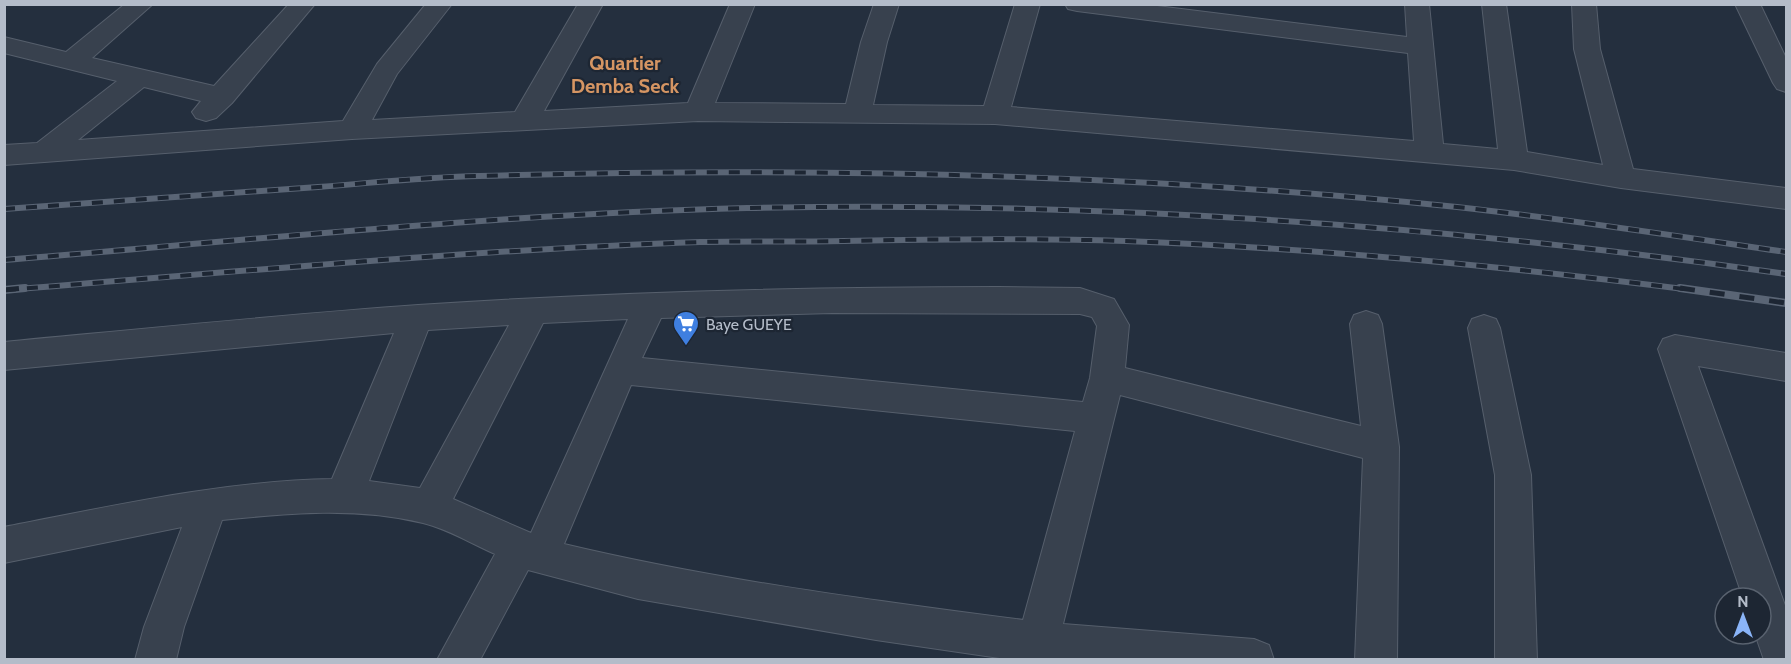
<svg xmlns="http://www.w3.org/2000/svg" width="1791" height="664" viewBox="0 0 1791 664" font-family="Cabin,sans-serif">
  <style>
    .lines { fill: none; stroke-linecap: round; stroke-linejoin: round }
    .minor-casing { stroke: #565f6c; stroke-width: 2 }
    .minor { fill: #38414e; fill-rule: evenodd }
    .rail-far1-casing { stroke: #5a6575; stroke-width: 6 }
    .rail-casing { stroke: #5a6575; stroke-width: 8 }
    .rail-far1 { stroke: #1d2633; stroke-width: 4; stroke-dasharray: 11; stroke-linecap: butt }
    .rail { stroke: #1d2633; stroke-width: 5; stroke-dasharray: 15; stroke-linecap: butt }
    .labels { text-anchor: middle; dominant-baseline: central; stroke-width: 4.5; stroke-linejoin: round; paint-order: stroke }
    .poi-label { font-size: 16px; fill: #b4bcc9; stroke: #1d2633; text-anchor: start }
    .quarter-label { font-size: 20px; font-weight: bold; fill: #d59563; stroke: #1d2633 }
  </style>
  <rect width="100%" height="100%" fill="#242f3e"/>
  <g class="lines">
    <defs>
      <g id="minor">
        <polygon points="125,4 153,4 92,58 214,86 289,4 315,4 232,103 216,118 206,121 196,118 192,112 201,101 144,87 78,140 343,121 377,64 426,4 452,4 397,74 372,120 515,112 578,4 603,4 544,111 688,103 730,4 755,4 715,103 846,104 861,42 874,4 899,4 887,42 873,105 984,106 1015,4 1040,4 1011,107 1414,141 1408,53 1077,11 1068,9 1065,4 1141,4 1407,37 1405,4 1429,4 1443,144 1498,149 1482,4 1506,4 1527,152 1603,165 1574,49 1572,4 1596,4 1600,49 1633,169 1786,188 1786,209 1621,188 1514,170 995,124 698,121 352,139 4,165 4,145 37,143 117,81 4,53 4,37 66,52"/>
        <polygon points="1735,4 1760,4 1786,58 1786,92 1777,89 1773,83"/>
        <path d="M998,287L1080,288L1114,299L1129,325L1125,368L1361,426L1350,324L1354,315L1366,311L1378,315L1382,324L1399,447L1397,660H1355L1363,458L1120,395L1063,624L1254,639L1269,645L1274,660H1013L876,640L638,599L528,570L480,660H437L495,554C472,544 448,529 423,523C357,507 289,513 222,520L184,627L176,660H135L144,627L182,527L4,563V527C113,506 221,481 332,479L394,333L4,370V342C142,329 280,315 418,305C611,292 804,287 998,287ZM832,313L1080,314L1092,317L1097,326L1090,378L1083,402L642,358L661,318ZM628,319L531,533L453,499L543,323ZM509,325L420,488L369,481L428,330ZM631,385L1075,431L1023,620C870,600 715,580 564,544Z"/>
        <polygon points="1484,315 1496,319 1500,328 1531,475 1537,660 1495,660 1495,475 1468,328 1472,319"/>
        <polygon points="1675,335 1786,353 1786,381 1698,366 1786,608 1786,660 1764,660 1755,634 1761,634 1761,598 1743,598 1658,349 1663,339"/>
      </g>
    </defs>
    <use href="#minor" class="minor-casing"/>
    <use href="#minor" class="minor"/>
    <defs>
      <g id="rail-far1">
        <path d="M4,209C109,202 213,194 318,187C371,183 425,177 479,176C804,167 1133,173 1457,207C1567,219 1676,236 1786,252"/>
        <path d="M4,260C251,240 499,214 747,208C1092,201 1445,225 1786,274"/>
        <path d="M5,290C236,272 468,250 700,242C748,241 796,242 844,241C938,239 1031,238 1125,241C1314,248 1503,266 1692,290"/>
      </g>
      <g id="rail">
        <polyline points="1680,288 1786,303"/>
        <polyline points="4,290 25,288"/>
      </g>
    </defs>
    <use href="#rail-far1" class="rail-far1-casing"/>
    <use href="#rail" class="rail-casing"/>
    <use href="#rail-far1" class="rail-far1"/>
    <use href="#rail" class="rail"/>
  </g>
  <defs>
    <symbol id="supermarket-pin" viewBox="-11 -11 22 30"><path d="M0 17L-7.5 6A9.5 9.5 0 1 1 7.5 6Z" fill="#3f7fe0" stroke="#1d2633"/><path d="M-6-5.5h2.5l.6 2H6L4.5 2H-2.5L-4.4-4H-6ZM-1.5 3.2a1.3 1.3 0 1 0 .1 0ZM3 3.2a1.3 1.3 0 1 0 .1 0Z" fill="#fff"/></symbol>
  </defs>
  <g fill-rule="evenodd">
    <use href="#supermarket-pin" x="671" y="309" width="30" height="40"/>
  </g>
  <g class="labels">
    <g class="poi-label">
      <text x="706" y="324">Baye GUEYE</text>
    </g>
    <g class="quarter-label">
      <text x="625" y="63">Quartier<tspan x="625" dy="23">Demba Seck</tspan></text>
    </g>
  </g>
  <rect width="1791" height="664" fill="none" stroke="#b4bcc9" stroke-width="12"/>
  <g transform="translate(1743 616)"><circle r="28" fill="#1d2633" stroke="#59626f" stroke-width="1.5"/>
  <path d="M0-4.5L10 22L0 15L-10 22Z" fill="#8ab4f8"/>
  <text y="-9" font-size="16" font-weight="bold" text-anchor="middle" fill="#b4bcc9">N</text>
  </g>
</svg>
